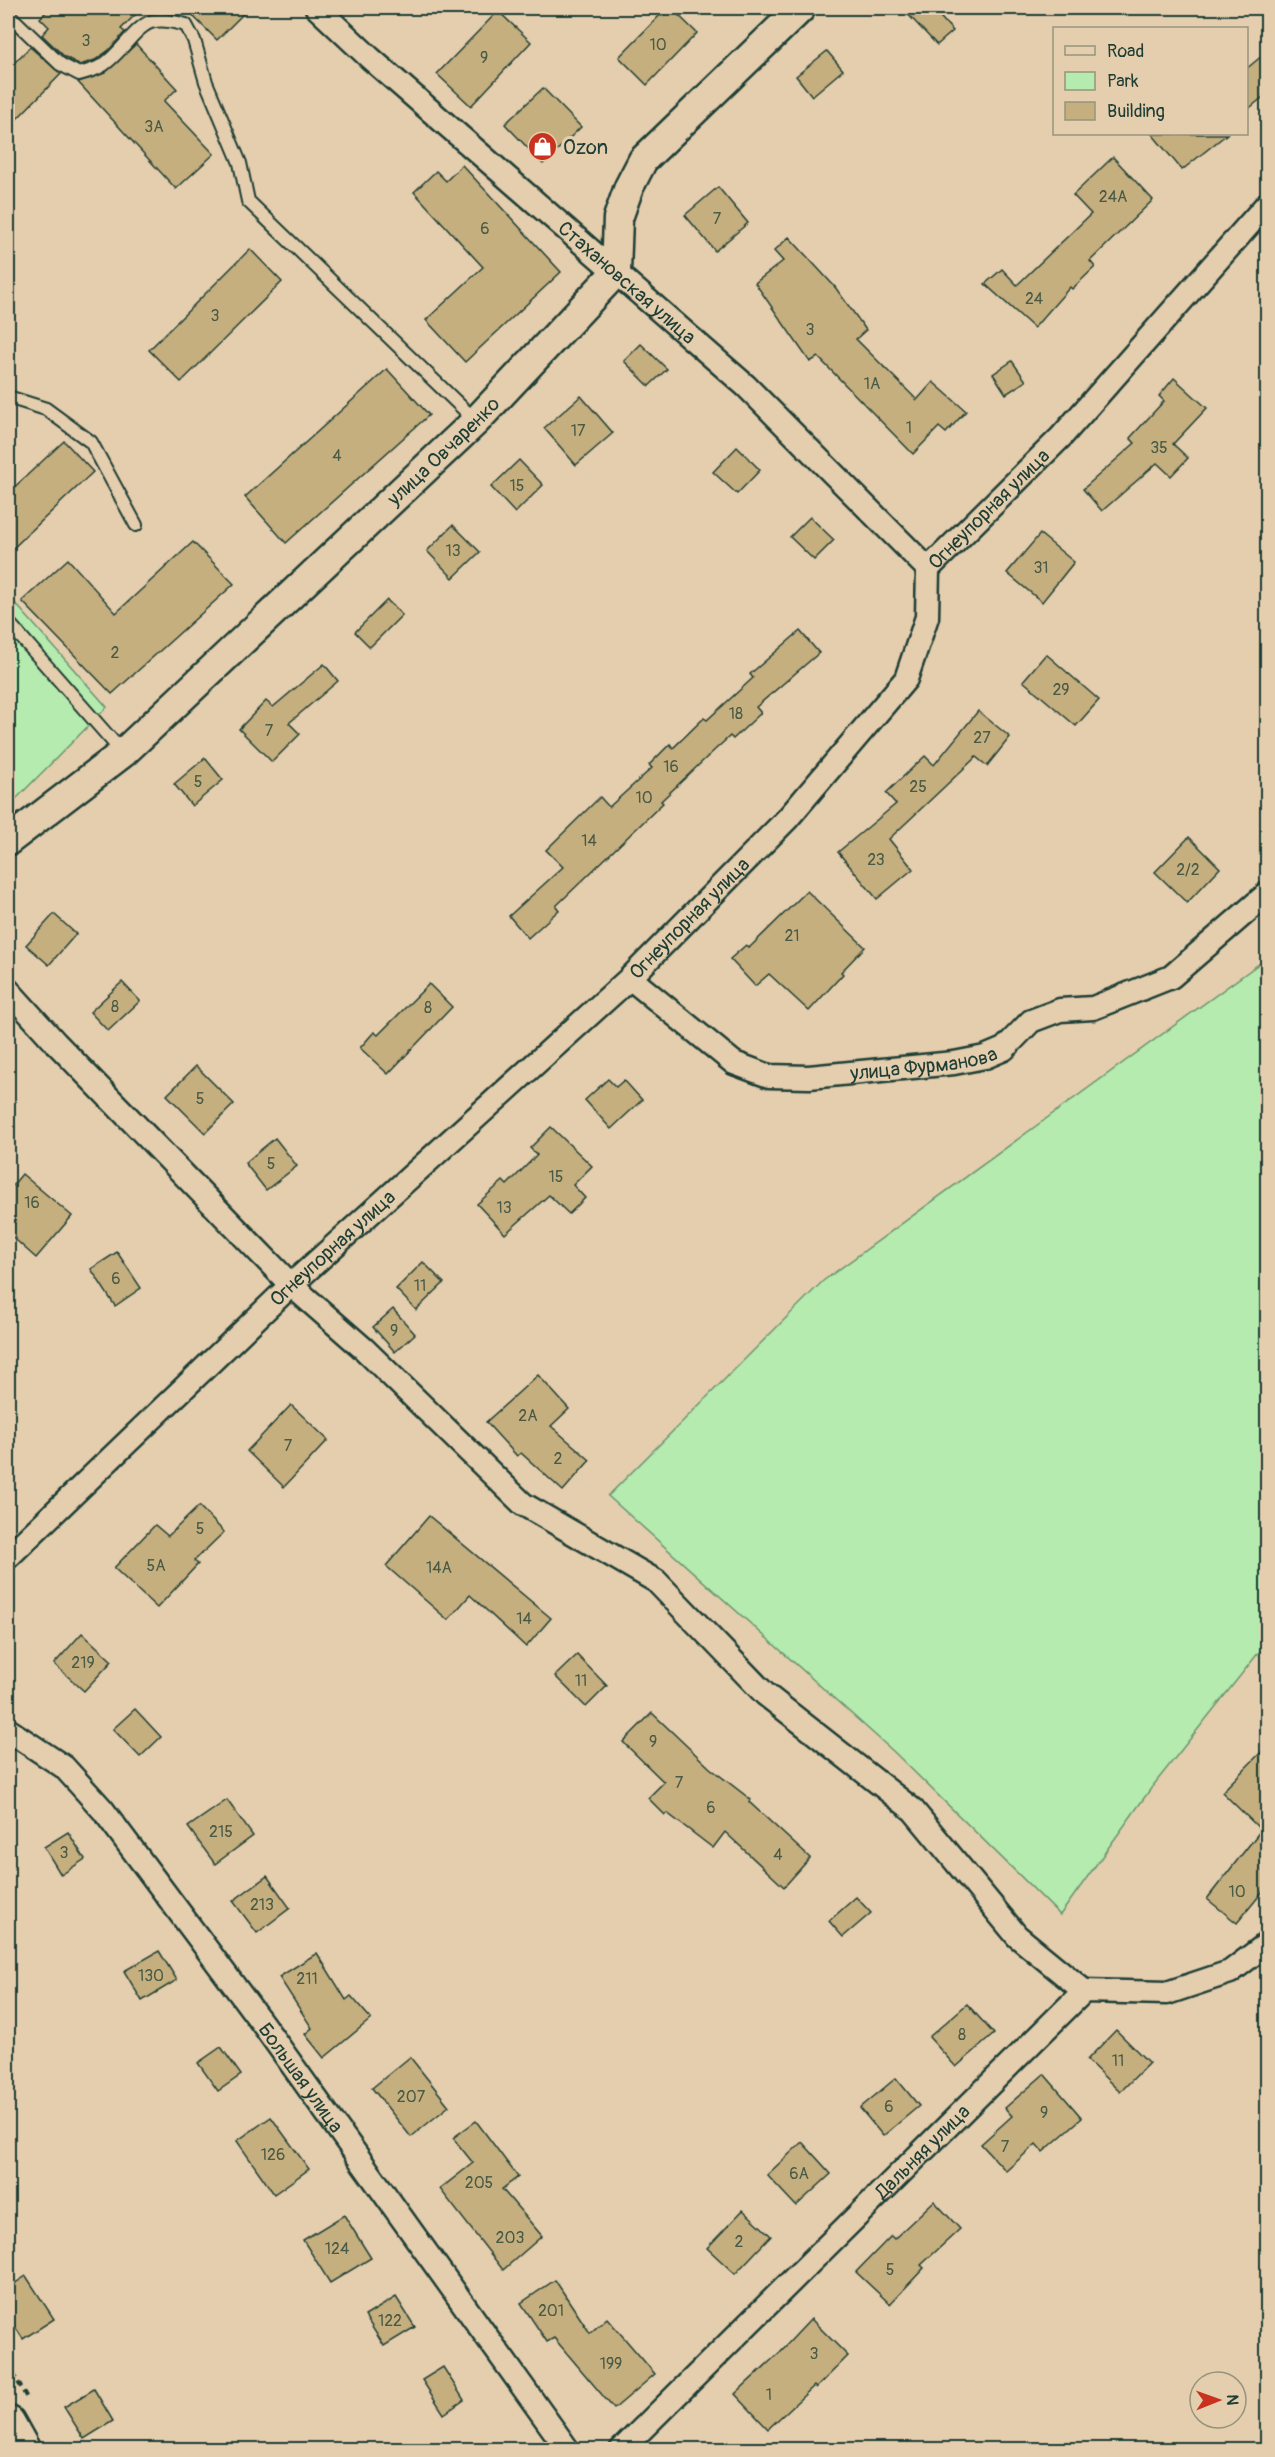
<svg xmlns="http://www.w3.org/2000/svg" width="1275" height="2457" viewBox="0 0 1275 2457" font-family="Pangolin,sans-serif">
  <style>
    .green { fill: #b5ebae; stroke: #6a9471; stroke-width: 1.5 }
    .building { fill: #c6af7e; stroke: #1f3d34; stroke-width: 1.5 }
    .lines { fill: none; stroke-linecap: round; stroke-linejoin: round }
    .service-casing { stroke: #1f3d34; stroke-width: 16 }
    .minor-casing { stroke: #1f3d34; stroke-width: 27 }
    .tertiary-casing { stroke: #1f3d34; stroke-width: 33 }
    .secondary-casing { stroke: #1f3d34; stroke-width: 38 }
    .path { stroke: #1f3d34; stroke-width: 4; stroke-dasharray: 6 4.5; stroke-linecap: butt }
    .service { stroke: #e5ceae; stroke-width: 12 }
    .minor { stroke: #e5ceae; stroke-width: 22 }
    .tertiary { stroke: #e5ceae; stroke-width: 28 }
    .secondary { stroke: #e5ceae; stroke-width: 33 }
    .labels { text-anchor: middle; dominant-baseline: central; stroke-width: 6; stroke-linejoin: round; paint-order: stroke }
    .number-label { font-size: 16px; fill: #495a46 }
    .poi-label { font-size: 20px; fill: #1f3d34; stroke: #e5ceae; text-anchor: start }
    .street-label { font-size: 20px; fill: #1f3d34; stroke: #e5ceae }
  </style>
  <rect width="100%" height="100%" fill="#e5ceae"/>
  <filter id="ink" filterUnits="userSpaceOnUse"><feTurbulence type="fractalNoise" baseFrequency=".0167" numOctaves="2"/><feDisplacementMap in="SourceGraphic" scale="12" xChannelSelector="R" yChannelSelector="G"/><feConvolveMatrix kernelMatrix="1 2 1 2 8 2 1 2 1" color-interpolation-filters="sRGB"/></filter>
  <g filter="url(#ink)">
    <g class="green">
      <polygon points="8,595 107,707 8,807"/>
      <polygon points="1267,958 1267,1642 1152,1787 1060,1915 894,1752 608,1496 823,1281"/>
    </g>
    <g class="building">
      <polygon points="50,8 142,8 121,29 125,32 109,50 95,60 80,65 65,57 42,35 49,27 40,18"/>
      <polygon points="185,8 249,8 217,40"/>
      <polygon points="667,8 671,8 697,33 647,85 619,57"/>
      <polygon points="902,8 932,8 953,31 937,45"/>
      <polygon points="498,11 531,42 471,106 437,74"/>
      <polygon points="136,44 177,89 164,101 214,154 176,189 78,82 105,73"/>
      <polygon points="30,47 61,74 8,128 8,69"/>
      <polygon points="827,51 843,70 812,96 796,76"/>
      <polygon points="1268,51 1268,93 1246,111 1246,69"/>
      <polygon points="543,88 581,127 543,164 505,124"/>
      <polygon points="1152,134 1227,134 1182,170"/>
      <polygon points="1113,157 1153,200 1090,261 1095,267 1072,289 1070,287 1034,328 985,284 1002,269 1017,285 1091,214 1073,195"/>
      <polygon points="462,165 561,272 465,362 426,320 483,267 414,192 436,171 446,181"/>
      <polygon points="718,187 748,223 715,251 685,215"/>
      <polygon points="789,237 835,287 866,330 856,339 917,400 933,382 966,411 946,433 939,427 913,454 818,357 810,362 755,283 783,261 774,251"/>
      <polygon points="250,249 282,282 181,382 149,350"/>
      <polygon points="641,344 667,369 649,386 624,361"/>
      <polygon points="1012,361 1026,381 1006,394 993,374"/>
      <polygon points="387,369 429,415 286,543 245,497"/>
      <polygon points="1174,378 1207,408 1173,444 1188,458 1171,476 1157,463 1102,511 1083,489 1135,443 1130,438 1164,401 1159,396"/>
      <polygon points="581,396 613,433 576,465 544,428"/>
      <polygon points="64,441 93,472 8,553 8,493"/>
      <polygon points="737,447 760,470 737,494 713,472"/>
      <polygon points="519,460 543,485 515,513 491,487"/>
      <polygon points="810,517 834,540 814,560 790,537"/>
      <polygon points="453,525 480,552 453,578 427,551"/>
      <polygon points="1040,534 1074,562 1042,602 1007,573"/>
      <polygon points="193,542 234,584 112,694 22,601 68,559 116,613"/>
      <polygon points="387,600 402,615 370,647 355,632"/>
      <polygon points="800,631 819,653 756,707 761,713 733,739 730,736 705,759 661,801 663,803 556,906 559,910 528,938 509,916 563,867 546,850 600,797 609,807 652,768 649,765 670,744 673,748 704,718 707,720 753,678 750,674"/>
      <polygon points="1046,654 1099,700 1076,726 1023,681"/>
      <polygon points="324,664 338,681 289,723 300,734 272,762 239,729 266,701 273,707"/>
      <polygon points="978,711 1010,737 987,766 976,757 889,839 913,869 877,899 838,852 896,804 886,793 925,756 934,765"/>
      <polygon points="205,758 223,780 192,806 174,784"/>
      <polygon points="1189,837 1220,868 1187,903 1155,872"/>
      <polygon points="807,891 865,947 841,972 843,974 809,1011 769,974 755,986 730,959 746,945 749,948"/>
      <polygon points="54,914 76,934 49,965 26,945"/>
      <polygon points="122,982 140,1001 108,1031 90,1012"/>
      <polygon points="429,984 452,1007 388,1074 360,1048 374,1032 378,1035"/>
      <polygon points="196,1066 234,1104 205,1133 167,1095"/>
      <polygon points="608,1079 616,1087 624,1080 642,1100 611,1129 585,1100"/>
      <polygon points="551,1127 592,1166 573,1185 585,1198 569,1214 549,1195 505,1234 477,1204 503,1181 507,1185 537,1155 530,1148"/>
      <polygon points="275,1138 297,1166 266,1190 245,1163"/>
      <polygon points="22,1174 72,1216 36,1258 8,1233 8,1191"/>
      <polygon points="117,1252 141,1288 115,1306 91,1269"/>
      <polygon points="423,1262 444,1283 416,1310 396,1289"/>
      <polygon points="393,1309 415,1334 395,1352 373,1327"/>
      <polygon points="538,1375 569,1409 551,1426 590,1460 563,1491 521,1453 517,1456 486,1422"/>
      <polygon points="291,1405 328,1440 284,1487 247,1451"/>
      <polygon points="199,1506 224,1532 194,1561 198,1564 157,1608 114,1568 155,1525 168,1536"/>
      <polygon points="429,1516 551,1618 526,1647 470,1595 448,1620 386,1566"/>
      <polygon points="82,1633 112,1661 84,1691 54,1664"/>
      <polygon points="577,1655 607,1686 586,1707 555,1676"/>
      <polygon points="135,1709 161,1737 140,1757 113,1729"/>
      <polygon points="652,1713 710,1768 750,1799 749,1802 810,1858 784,1887 725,1832 713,1848 667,1813 665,1815 648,1798 664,1782 623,1742"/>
      <polygon points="1268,1745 1268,1885 1237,1923 1207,1899 1261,1830 1222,1792"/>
      <polygon points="227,1800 253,1836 215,1864 188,1827"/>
      <polygon points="68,1832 85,1859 61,1875 44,1847"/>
      <polygon points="267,1876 290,1908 257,1933 233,1901"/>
      <polygon points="856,1897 871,1913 843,1937 829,1921"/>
      <polygon points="159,1951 177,1980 142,2001 124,1971"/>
      <polygon points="317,1953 346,2000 351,1996 371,2019 324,2058 305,2034 312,2028 279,1977"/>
      <polygon points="967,2004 994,2034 956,2067 929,2037"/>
      <polygon points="1116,2030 1149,2063 1120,2092 1087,2060"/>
      <polygon points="221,2047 241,2075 218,2091 198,2063"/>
      <polygon points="410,2057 449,2106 411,2137 372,2088"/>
      <polygon points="1044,2074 1082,2118 1043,2152 1036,2144 1006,2171 981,2144 1012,2116 1005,2108"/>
      <polygon points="896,2078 919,2106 883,2136 860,2108"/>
      <polygon points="271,2117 309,2169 274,2194 237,2141"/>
      <polygon points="476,2121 518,2177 502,2189 542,2236 503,2270 440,2189 473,2163 453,2138"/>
      <polygon points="802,2142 831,2174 796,2206 767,2175"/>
      <polygon points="934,2201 960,2229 921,2265 924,2268 890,2304 856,2272 891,2236 894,2239"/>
      <polygon points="743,2210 771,2236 735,2274 707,2248"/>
      <polygon points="344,2215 371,2258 330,2283 303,2240"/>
      <polygon points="26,2276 54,2319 23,2339 8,2316 8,2288"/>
      <polygon points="555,2280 590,2333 607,2318 655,2374 614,2409 554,2338 547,2342 521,2303"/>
      <polygon points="396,2297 415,2327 384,2346 365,2316"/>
      <polygon points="811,2319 848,2356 816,2388 814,2386 768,2429 735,2394 780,2352"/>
      <polygon points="443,2367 464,2400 444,2414 422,2380"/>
      <polygon points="94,2389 113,2421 84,2439 64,2407"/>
    </g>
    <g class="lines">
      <defs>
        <g id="service">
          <path d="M8,14L60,64L79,74C86,72 95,70 101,66C119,57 136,24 154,21C164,19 176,22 186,25L194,40L206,82L240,163L248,201L476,421"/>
          <polyline points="8,397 46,409 91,442 136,525"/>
          <polyline points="8,622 123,753"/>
        </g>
        <g id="minor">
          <path id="s1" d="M317,8L370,58L746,386L928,569"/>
          <path id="s2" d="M630,978L734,1063L769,1076L809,1077L954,1063L985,1057L1004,1049L1031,1021L1060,1010L1093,1008L1171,977L1268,893"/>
          <polyline points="8,990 56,1043 291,1285 364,1349 523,1504 656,1581 765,1694 913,1810 1017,1936 1084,1991"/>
          <path id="s3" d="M8,1557L291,1285L630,978L788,818L906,679L927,617L928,569L1061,437L1268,203"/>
          <path id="s4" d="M8,1730L64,1767L103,1810L262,2023L568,2450"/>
          <path id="s5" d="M621,2450L1084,1991L1167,1993L1230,1972L1268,1943"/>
        </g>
        <g id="tertiary">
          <path id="s6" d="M8,841L123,753L476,421L616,272L618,218L629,187L643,160L801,8"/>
        </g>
        <polyline id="secondary" points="8,2423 23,2450"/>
      </defs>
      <use href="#service" class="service-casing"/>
      <use href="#minor" class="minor-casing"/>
      <use href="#tertiary" class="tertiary-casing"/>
      <use href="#secondary" class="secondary-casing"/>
      <polyline class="path" points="8,2364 28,2400"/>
      <use href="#service" class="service"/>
      <use href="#minor" class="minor"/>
      <use href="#tertiary" class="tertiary"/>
      <use href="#secondary" class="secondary"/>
    </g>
  </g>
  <defs>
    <symbol id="shop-disc" viewBox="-11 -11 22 22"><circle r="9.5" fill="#c8321e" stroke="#e5ceae"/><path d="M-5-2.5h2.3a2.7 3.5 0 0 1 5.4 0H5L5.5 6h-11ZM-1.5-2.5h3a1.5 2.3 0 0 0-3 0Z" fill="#fff"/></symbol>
  </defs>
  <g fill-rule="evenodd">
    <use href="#shop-disc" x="526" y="130" width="33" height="33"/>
  </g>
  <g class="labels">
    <g class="number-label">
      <text x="86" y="41">3</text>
      <text x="658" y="45">10</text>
      <text x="484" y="58">9</text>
      <text x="154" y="127">3А</text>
      <text x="1113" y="197">24А</text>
      <text x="717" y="219">7</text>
      <text x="485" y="229">6</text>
      <text x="1034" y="299">24</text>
      <text x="215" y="316">3</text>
      <text x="810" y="330">3</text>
      <text x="872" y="384">1А</text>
      <text x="909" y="428">1</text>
      <text x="578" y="431">17</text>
      <text x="1159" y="448">35</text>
      <text x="337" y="456">4</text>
      <text x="517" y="486">15</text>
      <text x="453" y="551">13</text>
      <text x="1041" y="568">31</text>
      <text x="115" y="653">2</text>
      <text x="1061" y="690">29</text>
      <text x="736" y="714">18</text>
      <text x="269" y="731">7</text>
      <text x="982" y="738">27</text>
      <text x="671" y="767">16</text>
      <text x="198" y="782">5</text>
      <text x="918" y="787">25</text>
      <text x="644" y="798">10</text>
      <text x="589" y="841">14</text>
      <text x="876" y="860">23</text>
      <text x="1188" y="870">2/2</text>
      <text x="792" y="936">21</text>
      <text x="115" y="1007">8</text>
      <text x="428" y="1008">8</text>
      <text x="200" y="1099">5</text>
      <text x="271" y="1164">5</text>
      <text x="556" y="1177">15</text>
      <text x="32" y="1203">16</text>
      <text x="504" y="1208">13</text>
      <text x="116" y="1279">6</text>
      <text x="420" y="1286">11</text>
      <text x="394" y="1331">9</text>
      <text x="528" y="1416">2А</text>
      <text x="288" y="1446">7</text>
      <text x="558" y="1459">2</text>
      <text x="200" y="1529">5</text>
      <text x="156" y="1566">5А</text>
      <text x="439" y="1568">14А</text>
      <text x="524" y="1619">14</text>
      <text x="83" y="1663">219</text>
      <text x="581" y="1681">11</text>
      <text x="653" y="1742">9</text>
      <text x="679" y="1783">7</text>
      <text x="711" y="1808">6</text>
      <text x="221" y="1832">215</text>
      <text x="64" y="1853">3</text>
      <text x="778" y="1855">4</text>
      <text x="1237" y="1892">10</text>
      <text x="262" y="1905">213</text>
      <text x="151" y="1976">130</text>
      <text x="307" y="1979">211</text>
      <text x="962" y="2035">8</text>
      <text x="1118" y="2061">11</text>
      <text x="411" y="2097">207</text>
      <text x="889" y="2107">6</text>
      <text x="1044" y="2113">9</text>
      <text x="1005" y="2147">7</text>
      <text x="273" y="2155">126</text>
      <text x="799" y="2174">6А</text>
      <text x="479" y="2183">205</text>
      <text x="510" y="2238">203</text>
      <text x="739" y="2242">2</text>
      <text x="337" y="2249">124</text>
      <text x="890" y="2270">5</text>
      <text x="551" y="2311">201</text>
      <text x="390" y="2321">122</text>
      <text x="814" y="2354">3</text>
      <text x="611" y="2364">199</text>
      <text x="769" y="2395">1</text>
    </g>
    <g class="poi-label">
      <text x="563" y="147">Ozon</text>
    </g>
    <g class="street-label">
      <text stroke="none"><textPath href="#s1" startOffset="414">Стахановская улица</textPath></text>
      <text stroke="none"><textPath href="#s6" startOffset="585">улица Овчаренко</textPath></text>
      <text stroke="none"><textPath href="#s3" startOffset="1456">Огнеупорная улица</textPath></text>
      <text stroke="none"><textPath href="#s3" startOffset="934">Огнеупорная улица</textPath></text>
      <text stroke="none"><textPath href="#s2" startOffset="327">улица Фурманова</textPath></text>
      <text stroke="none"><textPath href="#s3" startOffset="448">Огнеупорная улица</textPath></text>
      <text stroke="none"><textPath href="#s4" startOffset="458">Большая улица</textPath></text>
      <text stroke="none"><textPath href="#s5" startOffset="424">Дальняя улица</textPath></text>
    </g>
  </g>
  <rect width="1275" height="2457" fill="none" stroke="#e5ceae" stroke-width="30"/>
  <rect x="15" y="15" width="1245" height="2427" fill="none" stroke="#1f3d34" stroke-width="2" filter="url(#ink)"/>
  <rect x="1053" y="27" width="195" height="108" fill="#e5ceae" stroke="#96947d" stroke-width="1.5"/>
  <rect x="1065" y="46" width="30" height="9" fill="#e5ceae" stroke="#96947d" stroke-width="1.5"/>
  <text x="1107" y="57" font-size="18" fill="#1f3d34">Road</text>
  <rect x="1065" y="72" width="30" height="18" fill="#b5ebae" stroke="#96947d" stroke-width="1.5"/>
  <text x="1107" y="87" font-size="18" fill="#1f3d34">Park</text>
  <rect x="1065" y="102" width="30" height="18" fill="#c6af7e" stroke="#96947d" stroke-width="1.5"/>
  <text x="1107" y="117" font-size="18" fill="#1f3d34">Building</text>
  <g transform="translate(1218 2400) rotate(89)"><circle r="28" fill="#e5ceae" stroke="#96947d" stroke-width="1.5"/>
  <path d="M0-4.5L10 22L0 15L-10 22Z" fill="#c8321e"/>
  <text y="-9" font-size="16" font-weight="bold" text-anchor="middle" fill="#1f3d34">N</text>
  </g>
</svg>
